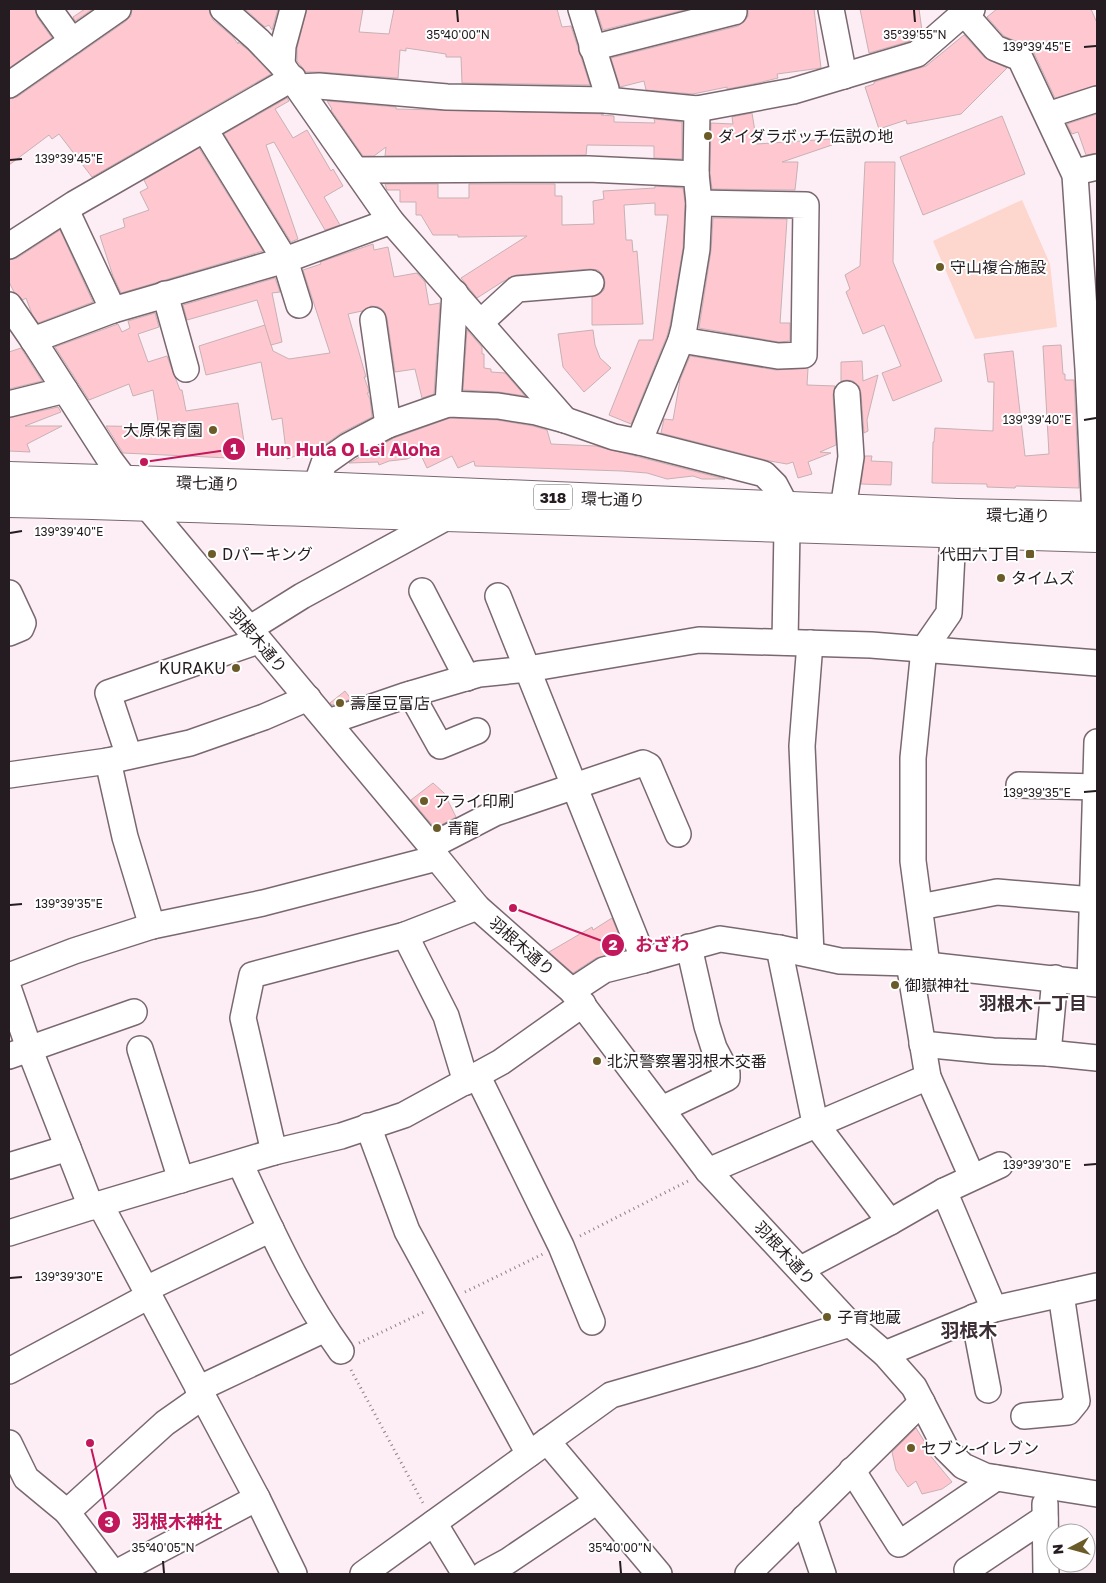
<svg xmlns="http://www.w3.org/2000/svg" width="1106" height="1583" viewBox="0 0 1106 1583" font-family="'Golos Text','Noto Sans JP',sans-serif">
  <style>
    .green { fill: #fdd6ce }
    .building { fill: #ffc8d0; stroke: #c7b1b4 }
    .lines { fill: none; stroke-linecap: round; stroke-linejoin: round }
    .minor-casing { stroke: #7a6870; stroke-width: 28 }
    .major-casing { stroke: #7a6870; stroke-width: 30 }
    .path { stroke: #8c8086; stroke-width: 3; stroke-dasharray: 1 4; stroke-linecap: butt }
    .minor { stroke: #fff; stroke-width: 25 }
    .major { stroke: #fff; stroke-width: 28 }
    .ticks { fill: none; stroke: #241c20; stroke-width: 2 }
    .poi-dot { fill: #6a5b28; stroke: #fff; stroke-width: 2 }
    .labels { text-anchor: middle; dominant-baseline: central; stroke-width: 4; stroke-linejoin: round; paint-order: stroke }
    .shield { fill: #fff; stroke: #666063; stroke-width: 1 }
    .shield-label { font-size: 15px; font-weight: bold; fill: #241c20 }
    .poi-label { font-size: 16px; fill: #241c20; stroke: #fff; text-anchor: start }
    .street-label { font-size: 16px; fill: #241c20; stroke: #fff }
    .neighbourhood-label { font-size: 18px; font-weight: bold; fill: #3f2f37; stroke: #fff }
    .quarter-label { font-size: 19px; font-weight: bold; fill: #3f2f37; stroke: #fff }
    .ticks-label { font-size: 12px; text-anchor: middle; fill: #241c20; stroke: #fff; stroke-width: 4; stroke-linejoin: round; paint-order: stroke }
    .leader { fill: none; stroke: #c2185b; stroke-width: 2 }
    .callout-dot { fill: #c2185b; stroke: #fff; stroke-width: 2 }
    .mark-label { font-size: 15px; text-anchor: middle; font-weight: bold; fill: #fff }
    .callout-label { font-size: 18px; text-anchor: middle; font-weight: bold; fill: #c2185b; stroke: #fff; stroke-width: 4; stroke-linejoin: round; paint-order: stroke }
  </style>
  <rect width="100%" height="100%" fill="#fdedf4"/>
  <polygon class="green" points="1022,200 1050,264 1057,327 975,339 933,241"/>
  <g class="building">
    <polygon points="9,9 35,9 37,17 52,38 9,68"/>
    <polygon points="85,9 93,9 75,21 73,17"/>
    <polygon points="132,9 209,9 210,14 213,20 233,37 238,44 238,42 248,50 271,74 92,177 59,134 52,139 49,135 9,165 9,99 17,97 126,21 131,16"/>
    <polygon points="245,9 278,9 272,30 269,25 265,27"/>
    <polygon points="307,9 363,9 359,32 389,34 394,9 557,9 562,27 571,26 590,85 462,83 461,57 446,57 446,54 406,48 406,51 400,50 398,78 320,72 306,72 297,61 297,48"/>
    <polygon points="596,9 688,9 603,30"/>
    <polygon points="748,9 814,9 821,68 777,74 778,78 758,83 727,89 727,87 693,94 646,90 644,81 620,87 611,58 738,26 744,22 748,16"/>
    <polygon points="860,9 919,9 922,31 910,41 869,53"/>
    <polygon points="997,9 1091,9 1097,23 1097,85 1055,98 1033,51 1025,45 1004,36 987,17"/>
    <polygon points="964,35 985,58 1007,68 961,114 907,124 906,120 879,129 865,87 874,84 874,82 926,66"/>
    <polygon points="287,98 289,101 275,109 293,138 307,130 331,171 333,169 343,186 324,197 340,225 325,230 274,142 266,145 298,239 291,242 224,134"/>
    <polygon points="327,101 396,107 396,109 604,114 601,115 614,116 614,122 655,123 654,119 682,122 682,159 654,158 654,146 587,145 586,155 385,156 386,147 374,156 363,156 331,110 332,109"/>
    <polygon points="752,113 757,144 831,139 832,145 782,162 798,162 795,190 712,189 710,173 711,123 733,124 732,117"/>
    <polygon points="1097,114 1097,153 1086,155 1078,132 1072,134 1067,124"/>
    <polygon points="1002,116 1025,174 923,215 900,157"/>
    <polygon points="199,148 263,251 121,293 113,276 100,236 125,227 123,219 149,210 140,192 148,188 144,180"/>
    <polygon points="865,162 895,162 893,262 942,381 893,401 882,373 901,366 884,325 863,334 846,292 850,289 845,275 860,266"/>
    <polygon points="385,184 438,184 438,198 469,198 469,184 555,184 555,196 562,196 562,225 594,224 593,201 604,199 603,191 655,188 655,186 683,188 685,203 683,248 670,325 667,336 631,424 609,415 639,340 653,340 668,215 655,215 655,203 624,205 626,240 632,240 633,252 637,251 643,324 592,325 592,297 600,294 604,290 605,282 603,275 598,270 590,269 516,275 502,282 477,298 461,278 527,236 458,237 458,235 433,235 421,215 416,215 416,202 400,202 400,190 387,190"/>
    <polygon points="713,218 787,219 780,323 790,323 790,341 779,342 699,328 711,251"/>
    <polygon points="60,230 93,302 38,323 32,314 26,298 23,300 14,292 9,282 9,260 17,258"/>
    <polygon points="373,244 374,250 388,247 394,277 417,273 425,282 429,305 440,303 434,394 422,398 415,369 395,372 387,318 384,311 379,307 371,306 362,311 348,314 366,377 364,377 368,388 369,393 367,393 370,399 372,417 341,433 323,446 287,459 282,418 272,420 261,362 206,375 199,346 265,325 273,351 289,359 330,353 303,270 321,264 320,262"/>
    <polygon points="275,278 280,292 272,293 282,342 271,345 257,300 187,320 183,305"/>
    <polygon points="155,313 159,327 138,334 148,362 167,356 180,390 182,390 186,411 238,403 244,442 227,445 229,458 123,453 106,426 159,427 153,390 133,396 129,384 89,400 55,347 118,324 122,332 130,328 128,321"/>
    <polygon points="467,330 482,347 482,354 484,354 484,368 491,369 491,372 505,373 525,396 499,392 463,390"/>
    <polygon points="593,330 595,345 600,358 611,368 584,392 563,367 558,334"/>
    <polygon points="1061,345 1063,374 1065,374 1065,380 1074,380 1079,488 1016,486 1015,488 987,487 987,484 932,483 933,442 934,442 935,428 993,431 994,382 988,382 984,354 1013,351 1025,456 1049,454 1043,346"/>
    <polygon points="21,348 42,381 9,389 9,352"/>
    <polygon points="690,356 776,370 808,368 807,385 835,386 833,395 836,445 820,452 831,453 808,462 812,474 798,478 793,462 787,464 770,461 661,433 664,419 673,420 680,380"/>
    <polygon points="862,361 863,381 878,375 867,420 868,431 864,433 861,393 859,386 853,381 847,380 841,381 841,362"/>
    <polygon points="58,407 61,412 25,426 62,426 27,444 30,452 9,451 9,418"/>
    <polygon points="450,418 497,420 533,426 547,430 551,444 596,446 725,479 702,479 693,476 667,479 647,473 622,471 475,466 474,461 458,468 452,456 427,468 420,453 407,459 389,461 379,465 378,462 349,463 394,438"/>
    <polygon points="865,456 872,456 871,461 892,462 891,485 861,484"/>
    <polygon points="345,691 351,699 332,705 330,703"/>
    <polygon points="433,783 444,793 456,817 435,828 411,800"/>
    <polygon points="612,918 625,950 596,958 573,973 549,952 592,927 593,930"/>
    <polygon points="916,1428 931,1452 929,1454 952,1482 942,1489 922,1494 916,1481 908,1487 896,1470 892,1452"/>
  </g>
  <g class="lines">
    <defs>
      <g id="minor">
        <polyline points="49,9 72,41"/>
        <polyline points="223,9 258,40 282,65 391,221 565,420"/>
        <polyline points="581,9 606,89 606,100"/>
        <polyline points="831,9 844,76"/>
        <polyline points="964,13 995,48 1020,58 1075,175 1088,369 1095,516"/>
        <polyline points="592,48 734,12"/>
        <polyline points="282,65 283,46 293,9"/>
        <polyline points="9,85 118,9"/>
        <polyline points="298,87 319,86 447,97 606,100 697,109 793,91 917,54 964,13 972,9"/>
        <polyline points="1048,115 1097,99"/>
        <polyline points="205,130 285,260 299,305"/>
        <polyline points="358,170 588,169 696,174"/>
        <polyline points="1075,175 1084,170 1097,167"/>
        <polyline points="66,210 113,310"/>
        <polyline points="9,246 74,204 293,78"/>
        <polyline points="165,294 186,369"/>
        <polyline points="9,305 33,340 110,460 125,480 431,846 437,858 477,907 572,991 708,1171 850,1324 885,1354 914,1387 946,1449 963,1466 985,1476 1097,1494"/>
        <polyline points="373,320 388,425"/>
        <polyline points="481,322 517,289 591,283"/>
        <polyline points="33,340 113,310 285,260 391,221"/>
        <polyline points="681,340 778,356 804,355 806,205 699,203"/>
        <polyline points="9,404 65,390"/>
        <polyline points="448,404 455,293"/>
        <polyline points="639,442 681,340 684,328 697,249 699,203 696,174 697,109"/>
        <polyline points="316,486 324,463 348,446 388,425 448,404 498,406 536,412 565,420 614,437 639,442 764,474 775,485 786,506"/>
        <polyline points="843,509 851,457 847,394"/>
        <polyline points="422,591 467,678"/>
        <polyline points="9,593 23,623 21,628 9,633"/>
        <polyline points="498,596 644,960"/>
        <polyline points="249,629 302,596 447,517"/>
        <polyline points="785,642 787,529"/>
        <polyline points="810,643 802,746 811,954"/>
        <polyline points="411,694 440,746 477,731"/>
        <polyline points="328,722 404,696 479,674 528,669 699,640 871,645 1097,663"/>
        <polyline points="129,756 108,693 258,641"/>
        <polyline points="108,761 125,837 152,926"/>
        <polyline points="9,775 108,761 190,743 264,717 308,698"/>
        <polyline points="1019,785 1097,787"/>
        <polyline points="431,846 495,813 643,763 649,766 678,834"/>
        <polyline points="920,907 997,892 1093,900"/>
        <polyline points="405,935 446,1016 466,1082"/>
        <polyline points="779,948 815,1123 890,1222"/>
        <polyline points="909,963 928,1077 972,1177"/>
        <polyline points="927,965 913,861 913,758 924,649 949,613 953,534"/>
        <polyline points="9,976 74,951 152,926 263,903 437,858"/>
        <polyline points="1090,983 1097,742"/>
        <polyline points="9,990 29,1048 91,1207"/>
        <polyline points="572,991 604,970 644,960 720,939 779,948 840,961 909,963 1097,984"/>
        <polyline points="922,1044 993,1051 1048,1053 1097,1058"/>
        <polyline points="140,1049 181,1180"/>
        <polyline points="1048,1053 1055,978"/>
        <polyline points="9,1056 134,1012"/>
        <polyline points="477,1075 561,1246 592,1322"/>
        <polyline points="662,1109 727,1078 727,1073 714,1048 707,1026 689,947"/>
        <polyline points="368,1126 407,1231 529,1454"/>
        <polyline points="274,1152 243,1018 252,975 405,935 477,907"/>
        <path d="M240,1163C270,1228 299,1293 341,1351"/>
        <polyline points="9,1166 68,1148"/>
        <polyline points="708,1171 928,1077"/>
        <polyline points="944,1191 994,1309"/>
        <polyline points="100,1204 257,1498 294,1574"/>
        <polyline points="9,1233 100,1204 274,1152 341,1136 404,1115 501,1062 583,1004"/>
        <polyline points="801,1269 890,1222 944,1191 1000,1165"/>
        <polyline points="146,1289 271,1229"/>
        <polyline points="974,1317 988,1390"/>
        <polyline points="885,1354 994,1309 1097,1286"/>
        <polyline points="9,1371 149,1296"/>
        <polyline points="198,1389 325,1329"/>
        <polyline points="1024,1416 1068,1412 1077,1401 1061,1294"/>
        <polyline points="547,1441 659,1574"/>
        <polyline points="9,1443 26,1478 67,1512 114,1574"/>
        <polyline points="852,1470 899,1544 996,1478"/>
        <polyline points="1045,1504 1046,1574"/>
        <polyline points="67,1512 165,1423 202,1397"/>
        <polyline points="804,1518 823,1574"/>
        <polyline points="434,1523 465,1574"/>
        <polyline points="967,1570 1045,1518"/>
        <polyline points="114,1574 257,1498"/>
        <polyline points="363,1574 611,1395 753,1354 850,1324"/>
        <polyline points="484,1574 508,1561 597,1501"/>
        <polyline points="748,1574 922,1402"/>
      </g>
      <g id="major">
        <polyline points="9,476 316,486 957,513 1097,516"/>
        <path d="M9,503C155,506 300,512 446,517C663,524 880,531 1097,538"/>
      </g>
    </defs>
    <use href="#minor" class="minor-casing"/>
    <use href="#major" class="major-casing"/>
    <g class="path">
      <polyline points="580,1236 688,1181"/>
      <polyline points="465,1292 543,1254"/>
      <polyline points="359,1343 426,1311"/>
      <polyline points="351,1370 423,1503"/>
    </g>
    <use href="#minor" class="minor"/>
    <use href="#major" class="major"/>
  </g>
  <path class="ticks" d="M457,10L458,22M914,10L915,22M1084,47L1096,46M10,160L22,159M1084,420L1096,418M10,533L22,531M1084,792L1096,791M10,905L22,904M1084,1165L1096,1164M10,1278L22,1277M163,1561L164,1573M620,1561L621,1573"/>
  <g class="poi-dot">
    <circle cx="708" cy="136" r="5"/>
    <circle cx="940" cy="267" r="5"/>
    <circle cx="213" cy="430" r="5"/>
    <circle cx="212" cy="554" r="5"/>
    <rect x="1025" y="549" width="10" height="10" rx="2.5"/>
    <circle cx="1001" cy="578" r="5"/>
    <circle cx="236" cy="668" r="5"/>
    <circle cx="340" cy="703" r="5"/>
    <circle cx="424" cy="801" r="5"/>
    <circle cx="437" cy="828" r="5"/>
    <circle cx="895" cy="985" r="5"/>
    <circle cx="597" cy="1061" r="5"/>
    <circle cx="827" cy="1317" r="5"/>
    <circle cx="911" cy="1448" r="5"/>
  </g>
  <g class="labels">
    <rect class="shield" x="534" y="484.5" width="38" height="25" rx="4"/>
    <g class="shield-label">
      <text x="553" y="497">318</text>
    </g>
    <g class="poi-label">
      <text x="718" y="136">ダイダラボッチ伝説の地</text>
      <text x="950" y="267">守山複合施設</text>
      <text x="203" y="430" text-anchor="end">大原保育園</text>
      <text x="222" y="554">Dパーキング</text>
      <text x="1020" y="554" text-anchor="end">代田六丁目</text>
      <text x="1011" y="578">タイムズ</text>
      <text x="226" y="668" text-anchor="end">KURAKU</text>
      <text x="350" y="703">壽屋豆富店</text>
      <text x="434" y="801">アライ印刷</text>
      <text x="447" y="828">青龍</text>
      <text x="905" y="985">御嶽神社</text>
      <text x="607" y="1061">北沢警察署羽根木交番</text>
      <text x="837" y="1317">子育地蔵</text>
      <text x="921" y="1448">セブン-イレブン</text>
    </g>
    <g class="street-label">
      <text transform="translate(208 483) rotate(2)">環七通り</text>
      <text transform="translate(613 499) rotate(2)">環七通り</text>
      <text transform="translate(1018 515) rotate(1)">環七通り</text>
      <text transform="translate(258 640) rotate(50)">羽根木通り</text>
      <text transform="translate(522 946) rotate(41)">羽根木通り</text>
      <text transform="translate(785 1253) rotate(47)">羽根木通り</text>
    </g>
    <g class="neighbourhood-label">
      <text x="1033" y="1003">羽根木一丁目</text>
    </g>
    <g class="quarter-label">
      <text x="969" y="1329">羽根木</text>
    </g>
  </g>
  <g class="ticks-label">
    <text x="458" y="39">35°40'00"N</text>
    <text x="915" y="39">35°39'55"N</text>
    <text x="1037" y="51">139°39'45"E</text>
    <text x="69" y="163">139°39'45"E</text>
    <text x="1037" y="424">139°39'40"E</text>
    <text x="69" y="536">139°39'40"E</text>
    <text x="1037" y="797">139°39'35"E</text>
    <text x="69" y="908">139°39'35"E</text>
    <text x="1037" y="1169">139°39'30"E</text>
    <text x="69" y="1281">139°39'30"E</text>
    <text x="163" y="1552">35°40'05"N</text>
    <text x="620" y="1552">35°40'00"N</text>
  </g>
  <path class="leader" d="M144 462L234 449M513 908L613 945M90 1443L109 1522"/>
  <g class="callout-dot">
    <circle cx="144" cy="462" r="5"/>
    <circle cx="513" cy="908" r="5"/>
    <circle cx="90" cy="1443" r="5"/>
    <circle cx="234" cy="449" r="12"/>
    <circle cx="613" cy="945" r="12"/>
    <circle cx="109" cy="1522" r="12"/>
  </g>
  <g class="mark-label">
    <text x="234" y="454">1</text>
    <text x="613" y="950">2</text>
    <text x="109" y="1527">3</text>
  </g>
  <g class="callout-label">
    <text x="348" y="456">Hun Hula O Lei Aloha</text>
    <text x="662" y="951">おざわ</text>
    <text x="177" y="1528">羽根木神社</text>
  </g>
  <rect width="1106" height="1583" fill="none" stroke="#241c20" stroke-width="20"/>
  <g transform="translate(1071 1548) rotate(264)"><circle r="24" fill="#ffffff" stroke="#a7a4a6"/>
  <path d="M0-4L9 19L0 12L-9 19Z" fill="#6a5b28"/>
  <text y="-8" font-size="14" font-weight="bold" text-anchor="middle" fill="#241c20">N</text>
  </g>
</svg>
